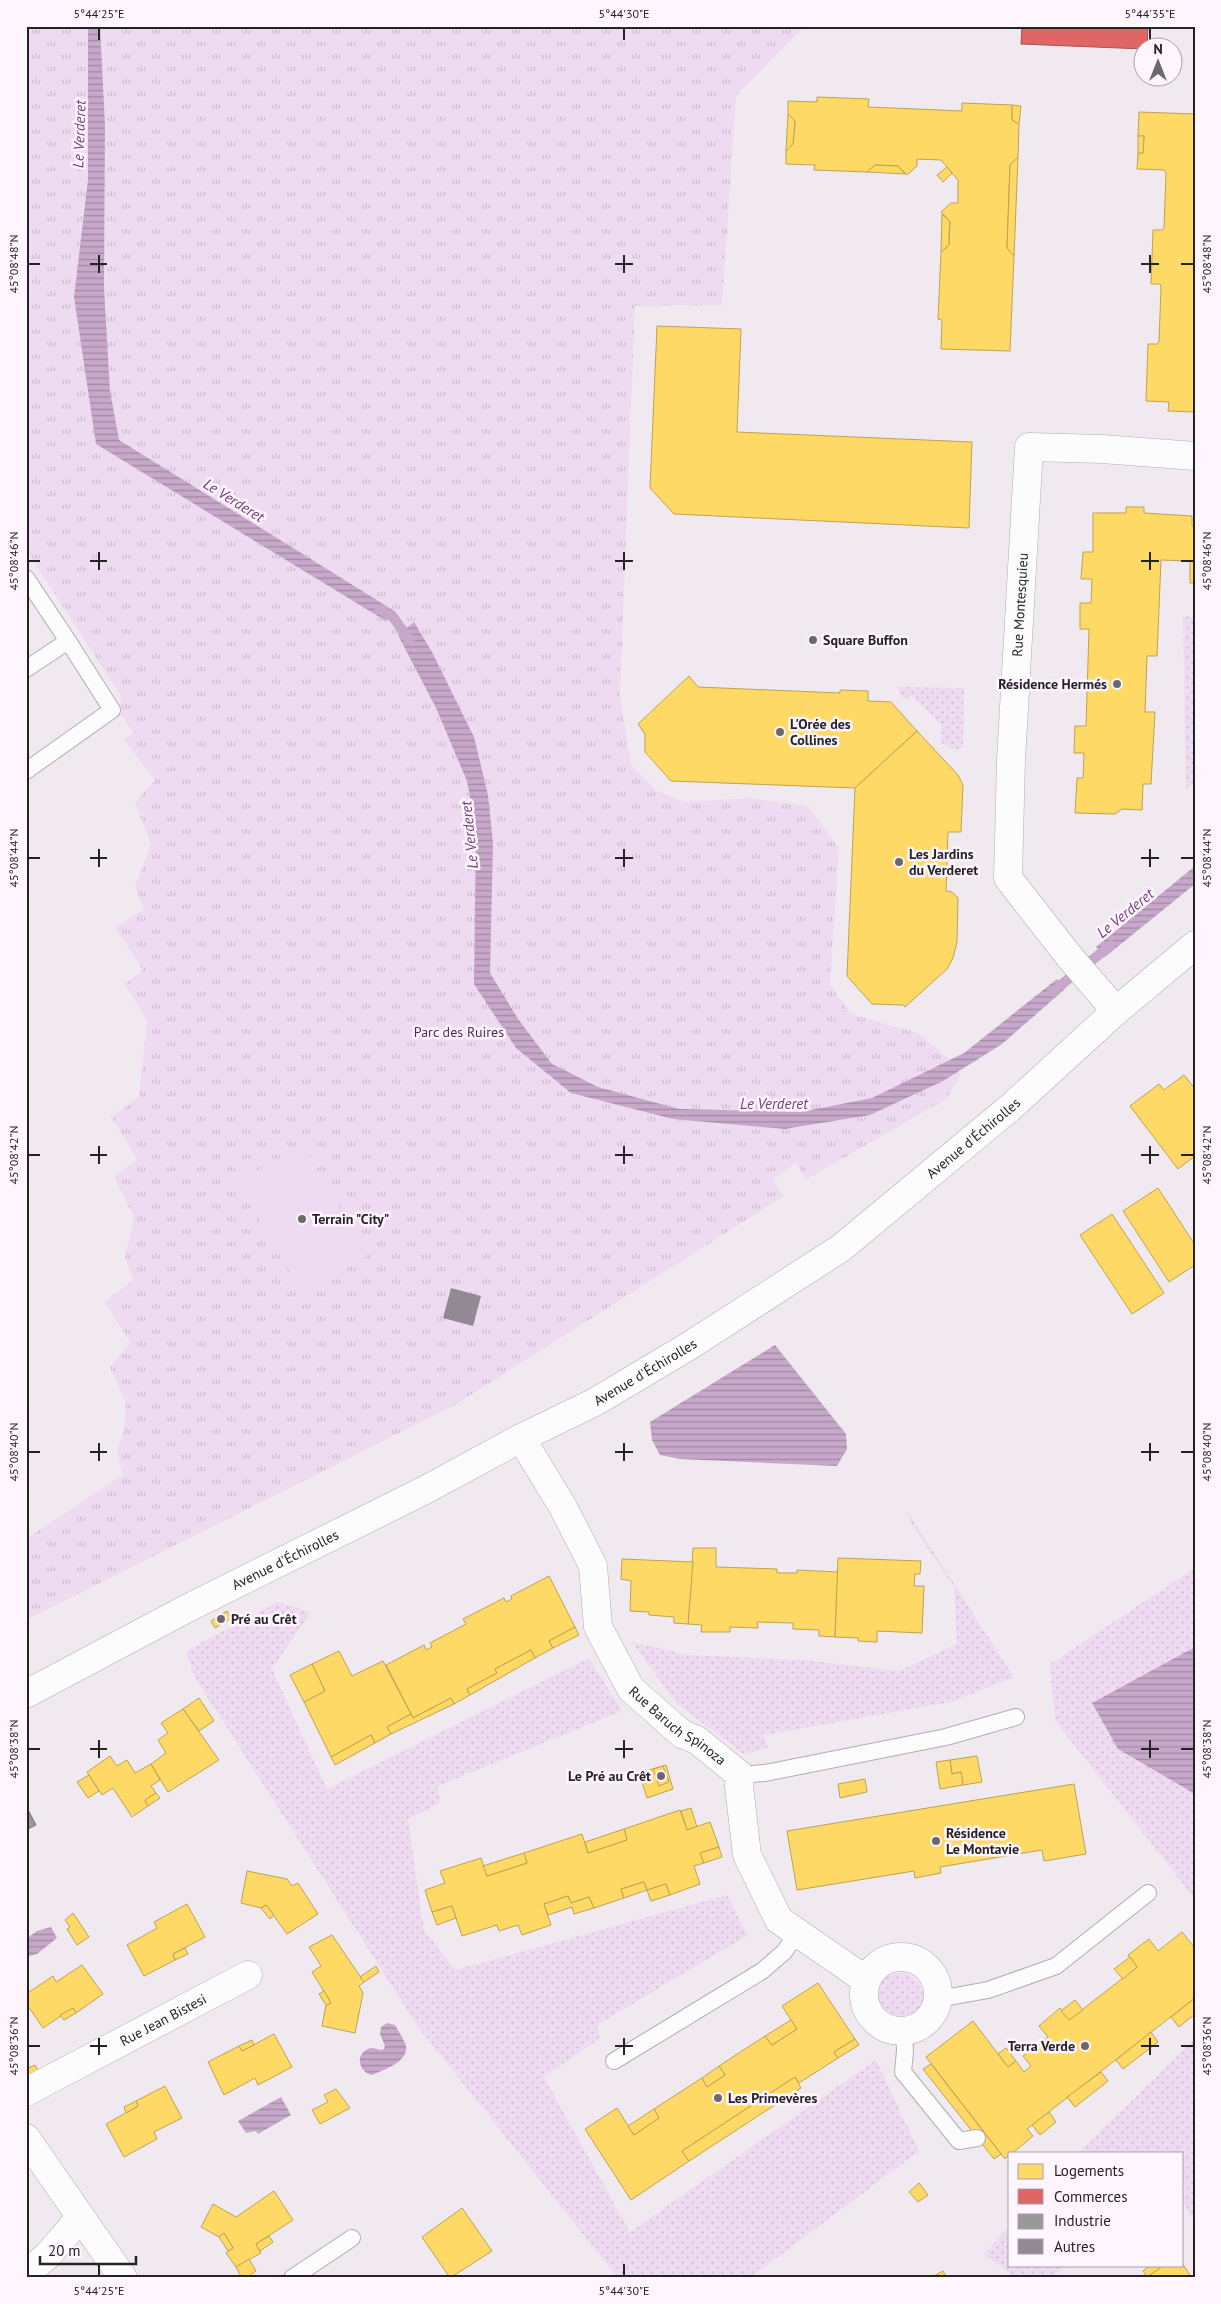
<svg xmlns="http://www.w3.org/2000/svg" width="1221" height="2304" viewBox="0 0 1221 2304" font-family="'PT Sans',sans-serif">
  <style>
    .grass { fill: url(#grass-dots) }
    .park { fill: url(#park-tufts) }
    .garden { fill: #efdbf1 }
    .water { fill: url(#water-rules) }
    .homes { fill: #ffd966; stroke: #bea253 }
    .shops { fill: #e06666; stroke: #a85253 }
    .industry { fill: #999; stroke: #767576 }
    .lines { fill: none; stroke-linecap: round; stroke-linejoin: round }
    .stream { stroke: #c7a8ca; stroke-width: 10 }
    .building { fill: #938994 }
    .service-casing { stroke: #b1acb1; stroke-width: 18 }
    .minor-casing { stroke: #b1acb1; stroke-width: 29 }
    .tertiary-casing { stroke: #b1acb1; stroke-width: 29 }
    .service { stroke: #fdfcfd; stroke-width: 16 }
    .minor { stroke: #fdfcfd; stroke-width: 28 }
    .tertiary { stroke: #fdfcfd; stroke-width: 28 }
    .ticks { fill: none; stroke: #252226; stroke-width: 2 }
    .poi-dot { fill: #6c686d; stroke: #fef5ff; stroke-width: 2 }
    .labels { text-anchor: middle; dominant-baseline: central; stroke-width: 5; stroke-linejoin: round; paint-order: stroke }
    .street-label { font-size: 14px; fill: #252226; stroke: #fef5ff }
    .poi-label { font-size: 14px; font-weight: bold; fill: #252226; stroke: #fef5ff; text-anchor: start }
    .park-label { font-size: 14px; fill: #59255e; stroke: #fef5ff }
    .water-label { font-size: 15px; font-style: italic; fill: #743f7a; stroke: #fef5ff }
    .neatline { fill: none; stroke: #252226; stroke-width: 2 }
    .ticks-label { font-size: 12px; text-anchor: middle; fill: #252226 }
  </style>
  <defs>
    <pattern id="grass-dots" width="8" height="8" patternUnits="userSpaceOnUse" patternTransform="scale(1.25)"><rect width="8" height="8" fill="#efdbf1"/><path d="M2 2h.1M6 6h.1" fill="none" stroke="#cdbcce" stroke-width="1.8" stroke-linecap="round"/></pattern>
    <pattern id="park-tufts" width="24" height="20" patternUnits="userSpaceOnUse" patternTransform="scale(1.25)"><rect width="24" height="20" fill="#efdbf1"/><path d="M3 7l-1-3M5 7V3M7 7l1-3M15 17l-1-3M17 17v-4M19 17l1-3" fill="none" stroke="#cdbcce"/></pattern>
    <pattern id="water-rules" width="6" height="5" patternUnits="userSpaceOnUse" patternTransform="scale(1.25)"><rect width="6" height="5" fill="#c7a8ca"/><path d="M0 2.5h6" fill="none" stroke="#a188a4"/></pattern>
  </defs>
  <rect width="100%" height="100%" fill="#f0eaf0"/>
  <g class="grass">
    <polygon points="1183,616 1195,617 1195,781 1186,789"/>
    <polygon points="898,687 964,688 963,747 956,751 940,742 942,726 912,696 904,699 900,695"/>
    <polygon points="905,1508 1014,1677 951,1702 764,1735 768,1748 744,1754 677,1704 632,1642 688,1655 803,1660 899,1671 957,1644 954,1587 912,1525"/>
    <polygon points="1195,1568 1195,1899 1055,1721 1050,1664"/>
    <polygon points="278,1602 311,1612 272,1669 327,1789 589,1658 622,1711 438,1786 440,1803 408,1819 424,1931 456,1970 727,1895 748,1935 597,2025 600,2038 544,2077 630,2232 876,2060 919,2151 750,2278 618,2278 418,2027 194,1676 186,1651"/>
    <circle cx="900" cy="1996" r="23"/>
    <polygon points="1195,2039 1195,2222 1182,2201 1182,2153 1078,2153"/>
    <polygon points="1010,2225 1010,2265 1068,2265 1051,2278 1015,2278 984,2254"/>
  </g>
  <polygon class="park" points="26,26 805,26 736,96 722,305 635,306 620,695 631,765 657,791 685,802 750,798 808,806 839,848 830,984 851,1014 918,1033 948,1058 961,1075 946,1099 807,1179 795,1163 773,1180 784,1196 455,1405 26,1620 26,1539 123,1475 117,1451 124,1430 126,1403 110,1367 130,1343 105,1302 133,1280 125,1258 134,1217 114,1177 137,1159 111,1117 139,1097 147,1021 125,984 143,970 115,928 144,909 135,887 151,845 135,802 155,780 124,740 133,733 119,712 121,696 26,550"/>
  <polygon class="garden" points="303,1145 367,1256 302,1293 238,1182"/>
  <g class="water">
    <polygon points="88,26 100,26 105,125 104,288 110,391 119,440 396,612 386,621 96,444 74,297 88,180"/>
    <polygon points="414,622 432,652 474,737 488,795 493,843 490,973 518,1019 552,1064 598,1087 679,1109 801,1112 872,1098 964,1053 1057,979 1065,989 1002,1044 943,1081 870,1115 785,1129 673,1119 571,1093 516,1048 474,984 476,828 467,781 436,708 398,635"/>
    <polygon points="1195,866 1195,884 1105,957 1096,947"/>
    <polygon points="775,1345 846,1434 847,1449 837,1466 680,1459 660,1455 652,1440 650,1422"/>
    <polygon points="1195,1647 1195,1794 1118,1749 1092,1703"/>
    <polygon points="51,1927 57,1938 37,1954 26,1957 26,1939 37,1931"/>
    <path d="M387,2023L395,2025C398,2031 404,2039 406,2046C409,2062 383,2070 372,2075C358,2072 354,2052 371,2048C374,2048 379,2050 383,2050L385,2046L380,2034L381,2027Z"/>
    <polygon points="281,2097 291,2115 258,2134 256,2131 246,2133 238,2121"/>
  </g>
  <g class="homes">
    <polygon points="817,97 869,99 868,107 962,111 962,103 1012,105 1012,120 1019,124 1018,157 1010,165 1007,248 1014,256 1010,351 941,349 942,320 938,319 941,252 949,245 950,222 941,212 951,203 958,203 958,180 941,160 917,159 917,166 907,175 898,166 875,165 867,172 814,170 815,165 786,164 786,151 793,144 795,121 788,114 788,101 817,102"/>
    <polygon points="1012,105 1021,106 1019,124 1012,120"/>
    <polygon points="1139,112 1195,114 1195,412 1168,411 1169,402 1146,401 1148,344 1157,344 1159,342 1161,287 1160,284 1151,284 1153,230 1162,230 1164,228 1166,173 1164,170 1137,169 1138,153 1143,153 1144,136 1138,136"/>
    <polygon points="788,114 795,121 793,144 786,151"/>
    <polygon points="1138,136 1144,136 1143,153 1138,153"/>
    <polygon points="1018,157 1014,256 1007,248 1010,165"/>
    <polygon points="875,165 898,166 905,174 867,172"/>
    <polygon points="947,167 952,173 943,182 937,175"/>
    <polygon points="942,214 950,222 949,234 949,245 941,252"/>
    <polygon points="657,326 741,329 737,432 972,442 969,528 674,514 650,488"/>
    <polygon points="1126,507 1144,507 1144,513 1192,516 1192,526 1195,526 1195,583 1190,583 1190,561 1161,560 1157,656 1147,656 1145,712 1155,712 1151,784 1143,784 1142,810 1122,809 1115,814 1075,813 1077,778 1083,778 1084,753 1074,753 1075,726 1086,726 1089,629 1080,629 1080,603 1091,603 1092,579 1081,579 1083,552 1093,552 1093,513 1126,513"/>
    <polygon points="689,676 698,687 840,693 840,690 868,691 868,701 891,702 917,731 855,788 671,781 645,752 645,734 638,724"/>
    <polygon points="917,731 958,775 963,785 961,832 948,832 946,891 952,892 958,898 957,942 953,958 947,969 905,1007 903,1005 872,1004 847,976 855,788"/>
    <polygon points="1184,1075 1195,1089 1195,1156 1178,1169 1130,1106 1159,1084 1164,1090"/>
    <polygon points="1158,1188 1195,1245 1195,1265 1169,1282 1123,1211"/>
    <polygon points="1112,1214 1164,1293 1132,1314 1080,1235"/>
    <polygon points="693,1548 716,1548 716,1567 777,1569 777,1573 797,1573 797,1570 838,1572 835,1637 819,1636 819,1630 793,1629 793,1623 757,1622 758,1628 730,1627 730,1632 701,1632 702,1625 688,1624"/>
    <polygon points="838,1558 921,1561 920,1574 915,1574 914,1586 924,1586 922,1633 877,1631 877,1642 858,1641 858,1638 835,1637"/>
    <polygon points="622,1559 693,1562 688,1624 674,1623 674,1617 649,1615 649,1612 630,1611 631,1581 621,1579"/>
    <polygon points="549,1576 575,1627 549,1641 553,1648 535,1658 531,1650 495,1669 497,1673 467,1689 470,1695 454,1704 451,1698 413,1718 386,1665 424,1645 426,1650 432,1647 430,1643 466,1624 463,1619 504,1598 506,1602 512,1599 511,1596"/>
    <polygon points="227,1611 231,1618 215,1628 211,1621"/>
    <polygon points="575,1627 579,1635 553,1648 549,1641"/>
    <polygon points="531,1650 535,1658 470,1695 467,1689 497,1673 495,1669"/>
    <polygon points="339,1651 352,1676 383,1661 411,1714 387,1727 391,1734 375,1743 371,1735 331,1757 304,1702 325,1691 312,1664"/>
    <polygon points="312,1664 325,1691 304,1702 290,1675"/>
    <polygon points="199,1698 214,1721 199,1731 183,1709"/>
    <polygon points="451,1698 454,1704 391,1734 387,1727 411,1714 413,1718"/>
    <polygon points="183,1709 219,1760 168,1792 151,1764 166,1753 158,1740 168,1733 161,1723"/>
    <polygon points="371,1735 375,1743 335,1765 331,1757"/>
    <polygon points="110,1756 117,1766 127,1760 135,1773 151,1764 160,1780 151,1786 156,1793 145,1800 148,1806 132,1817 113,1788 102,1795 87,1772"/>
    <polygon points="977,1756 982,1782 963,1785 961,1772 952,1774 950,1760"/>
    <polygon points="950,1760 952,1774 961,1772 963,1785 940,1789 936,1762"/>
    <polygon points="666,1765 673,1789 647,1798 639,1773"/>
    <polygon points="663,1766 669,1782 659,1786 653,1769"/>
    <polygon points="89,1775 99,1791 88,1798 77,1782"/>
    <polygon points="865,1779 867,1792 840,1798 838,1784"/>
    <polygon points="1074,1784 1086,1854 1044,1861 1042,1850 940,1867 941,1873 915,1878 914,1871 797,1890 787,1831"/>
    <polygon points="156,1793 160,1798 148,1806 145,1800"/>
    <polygon points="691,1808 697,1827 687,1830 681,1811"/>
    <polygon points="680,1810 687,1830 710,1822 719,1847 700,1853 704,1863 694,1866 700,1884 670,1895 666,1884 647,1890 644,1882 621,1889 624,1898 594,1908 589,1897 571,1903 568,1896 544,1904 551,1925 522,1935 518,1925 499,1931 497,1925 462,1936 452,1906 432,1912 425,1890 445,1883 440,1871 481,1858 487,1876 527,1863 524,1853 582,1834 588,1853 627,1840 624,1829"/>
    <polygon points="624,1829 627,1840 588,1853 585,1842"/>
    <polygon points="719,1847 722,1857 704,1863 700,1853"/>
    <polygon points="524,1853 527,1863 487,1876 483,1866"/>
    <polygon points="247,1871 287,1879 292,1886 298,1883 318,1914 287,1934 266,1905 261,1908 241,1903"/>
    <polygon points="644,1882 647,1890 624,1898 621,1889"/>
    <polygon points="666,1884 670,1895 651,1901 647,1890"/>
    <polygon points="568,1896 571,1903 589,1897 594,1908 574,1914 572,1907 548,1915 544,1904"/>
    <polygon points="187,1904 205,1937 173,1954 175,1960 144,1976 127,1945 157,1928 154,1922"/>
    <polygon points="266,1905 274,1915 270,1919 261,1908"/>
    <polygon points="452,1906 456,1918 437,1925 432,1912"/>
    <polygon points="73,1913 89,1937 77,1945 67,1929 70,1927 65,1920"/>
    <polygon points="1182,1932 1195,1948 1195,1998 1027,2129 1033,2136 1013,2153 1010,2153 1005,2159 926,2057 973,2021 1008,2067 1016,2061 1024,2072 1031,2066 1023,2056 1048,2037 1039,2026 1060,2008 1069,2020 1137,1967 1128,1955 1149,1939 1158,1951"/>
    <polygon points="332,1935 364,1982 359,1986 363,1993 355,2033 322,2026 326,2005 331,2003 312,1972 321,1966 309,1947"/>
    <polygon points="185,1948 188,1954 175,1960 173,1954"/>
    <polygon points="1130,1957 1137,1967 1123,1979 1114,1969"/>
    <polygon points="82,1965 103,1994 76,2013 73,2008 43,2028 26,2003 26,1994 53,1976 56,1982"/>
    <polygon points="376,1966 379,1972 364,1982 360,1977"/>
    <polygon points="818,1983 855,2039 834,2052 838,2058 799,2083 795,2077 682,2151 689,2161 631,2200 585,2129 617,2108 634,2135 659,2118 654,2109 702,2078 707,2087 725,2075 719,2066 765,2036 772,2045 797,2029 782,2006"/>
    <polygon points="324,1991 331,2003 326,2005 319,1994"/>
    <polygon points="1195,1998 1195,2014 1179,2027 1171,2017"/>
    <polygon points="1075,2000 1083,2010 1069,2020 1061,2011"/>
    <polygon points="73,2008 76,2013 64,2020 60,2015"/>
    <polygon points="791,2020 797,2029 772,2045 765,2036"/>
    <polygon points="1151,2032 1158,2042 1123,2069 1116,2060"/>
    <polygon points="274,2034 292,2067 258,2085 255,2078 224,2095 208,2062 239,2046 242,2051"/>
    <polygon points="855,2039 859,2045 838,2058 834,2052"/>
    <polygon points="252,2040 254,2045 242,2051 239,2046"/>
    <polygon points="1006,2048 1016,2061 1008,2067 998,2054"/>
    <polygon points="931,2064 1001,2154 994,2159 923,2069"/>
    <polygon points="35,2065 42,2077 26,2080 26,2069"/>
    <polygon points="719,2066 725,2075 707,2087 702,2078"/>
    <polygon points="1101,2072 1108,2081 1075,2107 1067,2097"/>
    <polygon points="795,2077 801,2088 689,2161 682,2151"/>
    <polygon points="165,2086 182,2118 154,2132 157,2139 124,2157 106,2124 138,2106 136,2101"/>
    <polygon points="336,2089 350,2108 320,2124 312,2110 328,2102 324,2095"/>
    <polygon points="136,2101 138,2106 126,2113 124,2107"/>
    <polygon points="654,2109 659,2118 634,2135 628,2126"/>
    <polygon points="1049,2112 1056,2122 1040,2135 1032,2125"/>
    <polygon points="919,2183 928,2195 918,2202 909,2192"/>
    <polygon points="274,2191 293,2220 256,2244 261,2253 236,2267 226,2253 233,2248 224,2233 219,2237 201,2227 213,2204 236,2217"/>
    <polygon points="462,2208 492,2251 450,2278 422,2237"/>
    <polygon points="224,2233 233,2248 228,2251 219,2237"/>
    <polygon points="269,2236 273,2242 260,2251 256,2244"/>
    <polygon points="249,2259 256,2271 246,2278 242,2278 236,2267"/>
    <polygon points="1182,2263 1192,2278 1147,2277 1164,2265 1182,2265"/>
    <polygon points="1151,2265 1164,2265 1147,2277 1143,2271"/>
    <polygon points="943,2271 947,2278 930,2278"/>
  </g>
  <polygon class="shops" points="1022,26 1148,26 1147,48 1144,49 1021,44"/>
  <polygon class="industry" points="26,1806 36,1825 26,1830"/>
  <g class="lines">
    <g class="stream">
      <polyline points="379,609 393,617 410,641"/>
      <polyline points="1052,992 1111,945"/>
    </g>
  </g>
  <polygon class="building" points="451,1288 481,1296 473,1326 443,1318"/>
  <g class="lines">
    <defs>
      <g id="service">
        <polyline points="26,578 68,641"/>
        <polyline points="26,669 68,641 112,710 26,771"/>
        <polyline points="740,1775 765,1773 946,1737 1016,1717"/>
        <polyline points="938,1999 988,1990 1056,1966 1148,1893"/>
        <polyline points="904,2031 905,2051 903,2072 959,2141 977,2138"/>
        <polyline points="614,2061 762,1971 784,1952 798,1933"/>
        <polyline points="292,2278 352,2238"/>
      </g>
      <g id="minor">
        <path id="s1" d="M1116,1011L1068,955L1008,878L1011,760L1029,447L1102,449L1195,456"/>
        <path id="s2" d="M521,1438L563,1507L593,1566L598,1627L631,1689L682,1734L697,1740L740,1775L739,1786L747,1855L779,1920L866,1980"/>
        <circle cx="901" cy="1994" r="37"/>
        <path id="s3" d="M26,2092L248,1975"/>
        <polyline points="26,2274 48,2255 80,2218"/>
      </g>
      <g id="tertiary">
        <path id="s4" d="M26,1694L186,1609L425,1490L521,1438L595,1402L689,1346L841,1248L1012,1106L1116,1011L1195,945"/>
        <polyline points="26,2138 123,2278"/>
      </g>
    </defs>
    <use href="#service" class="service-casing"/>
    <use href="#minor" class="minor-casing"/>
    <use href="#tertiary" class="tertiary-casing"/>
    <use href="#service" class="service"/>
    <use href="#minor" class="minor"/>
    <use href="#tertiary" class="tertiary"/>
  </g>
  <path class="ticks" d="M99,28V40M624,28V40M1150,28V40M99,255V273M624,255V273M1150,255V273M28,264H40M90,264H107M615,264H633M1141,264H1159M1181,264H1194M99,552V570M624,552V570M1150,552V570M28,561H40M90,561H107M615,561H633M1141,561H1159M1181,561H1194M99,849V867M624,849V867M1150,849V867M28,858H40M90,858H107M615,858H633M1141,858H1159M1181,858H1194M99,1146V1164M624,1146V1164M1150,1146V1164M28,1155H40M90,1155H107M615,1155H633M1141,1155H1159M1181,1155H1194M99,1443V1461M624,1443V1461M1150,1443V1461M28,1452H40M90,1452H107M615,1452H633M1141,1452H1159M1181,1452H1194M99,1740V1758M624,1740V1758M1150,1740V1758M28,1749H40M90,1749H107M615,1749H633M1141,1749H1159M1181,1749H1194M99,2038V2055M624,2038V2055M1150,2038V2055M28,2046H40M90,2046H107M615,2046H633M1141,2046H1159M1181,2046H1194M99,2264V2276M624,2264V2276"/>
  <g class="poi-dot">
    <circle cx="813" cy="640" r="5"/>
    <circle cx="1117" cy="684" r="5"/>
    <circle cx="780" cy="732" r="5"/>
    <circle cx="899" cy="862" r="5"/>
    <circle cx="302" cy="1219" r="5"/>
    <circle cx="221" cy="1619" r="5"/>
    <circle cx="661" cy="1776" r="5"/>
    <circle cx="936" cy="1841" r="5"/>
    <circle cx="1085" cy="2046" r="5"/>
    <circle cx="718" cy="2098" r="5"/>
  </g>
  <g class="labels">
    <g class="street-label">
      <text stroke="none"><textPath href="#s1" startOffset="445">Rue Montesquieu</textPath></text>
      <text stroke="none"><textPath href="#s4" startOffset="1102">Avenue d'Échirolles</textPath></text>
      <text stroke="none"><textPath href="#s4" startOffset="698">Avenue d'Échirolles</textPath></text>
      <text stroke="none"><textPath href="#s4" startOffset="292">Avenue d'Échirolles</textPath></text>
      <text stroke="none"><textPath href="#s2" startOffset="338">Rue Baruch Spinoza</textPath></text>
      <text stroke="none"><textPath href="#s3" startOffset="155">Rue Jean Bistesi</textPath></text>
    </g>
    <g class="poi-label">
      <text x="823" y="640">Square Buffon</text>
      <text x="1107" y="684" text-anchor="end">Résidence Hermés</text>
      <text x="790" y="724">L'Orée des<tspan x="790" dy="16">Collines</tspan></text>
      <text x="909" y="854">Les Jardins<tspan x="909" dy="16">du Verderet</tspan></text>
      <text x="312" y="1219">Terrain "City"</text>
      <text x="231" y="1619">Pré au Crêt</text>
      <text x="651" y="1776" text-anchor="end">Le Pré au Crêt</text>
      <text x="946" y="1833">Résidence<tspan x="946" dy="16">Le Montavie</tspan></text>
      <text x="1075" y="2046" text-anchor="end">Terra Verde</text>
      <text x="728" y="2098">Les Primevères</text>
    </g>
    <g class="park-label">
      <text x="459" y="1032">Parc des Ruires</text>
    </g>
    <g class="water-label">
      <text transform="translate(79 134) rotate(-88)">Le Verderet</text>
      <text transform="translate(234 500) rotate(32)">Le Verderet</text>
      <text transform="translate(469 835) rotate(-96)">Le Verderet</text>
      <text transform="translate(1125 913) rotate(-39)">Le Verderet</text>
      <text x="774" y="1103">Le Verderet</text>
    </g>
  </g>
  <rect width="1221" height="2304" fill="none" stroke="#fef5ff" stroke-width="55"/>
  <rect x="1008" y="2152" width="175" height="115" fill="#fef5ff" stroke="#a7a1a8"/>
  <rect x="1018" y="2164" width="25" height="15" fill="#ffd966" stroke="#a7a1a8"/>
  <text x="1054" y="2176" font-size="15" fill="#252226">Logements</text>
  <rect x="1018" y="2189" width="25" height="15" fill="#e06666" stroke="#a7a1a8"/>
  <text x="1054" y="2202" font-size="15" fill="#252226">Commerces</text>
  <rect x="1018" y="2214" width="25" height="15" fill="#999999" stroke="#a7a1a8"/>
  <text x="1054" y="2226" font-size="15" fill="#252226">Industrie</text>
  <rect x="1018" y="2239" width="25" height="15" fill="#938994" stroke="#a7a1a8"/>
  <text x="1054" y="2252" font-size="15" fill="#252226">Autres</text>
  <g transform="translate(1158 62)"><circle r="24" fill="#fef5ff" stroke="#a7a1a8"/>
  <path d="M0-4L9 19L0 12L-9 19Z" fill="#6c686d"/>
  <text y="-8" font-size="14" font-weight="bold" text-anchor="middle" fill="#252226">N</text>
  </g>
  <path d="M40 2256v8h96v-8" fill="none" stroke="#252226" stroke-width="2.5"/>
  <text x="48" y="2256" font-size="15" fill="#252226" stroke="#fef5ff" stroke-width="4" paint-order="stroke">20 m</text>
  <rect x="28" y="28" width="1166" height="2248" class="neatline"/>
  <g class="ticks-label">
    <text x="99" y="18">5°44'25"E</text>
    <text x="624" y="18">5°44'30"E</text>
    <text x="1150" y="18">5°44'35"E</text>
    <text transform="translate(14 264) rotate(-90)" y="4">45°08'48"N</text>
    <text transform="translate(1207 264) rotate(-90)" y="4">45°08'48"N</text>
    <text transform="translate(14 561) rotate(-90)" y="4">45°08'46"N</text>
    <text transform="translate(1207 561) rotate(-90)" y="4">45°08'46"N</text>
    <text transform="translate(14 858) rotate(-90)" y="4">45°08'44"N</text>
    <text transform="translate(1207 858) rotate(-90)" y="4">45°08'44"N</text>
    <text transform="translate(14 1155) rotate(-90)" y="4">45°08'42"N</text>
    <text transform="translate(1207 1155) rotate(-90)" y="4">45°08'42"N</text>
    <text transform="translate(14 1452) rotate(-90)" y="4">45°08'40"N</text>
    <text transform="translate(1207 1452) rotate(-90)" y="4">45°08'40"N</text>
    <text transform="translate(14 1749) rotate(-90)" y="4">45°08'38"N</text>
    <text transform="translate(1207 1749) rotate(-90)" y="4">45°08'38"N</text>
    <text transform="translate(14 2046) rotate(-90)" y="4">45°08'36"N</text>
    <text transform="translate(1207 2046) rotate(-90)" y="4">45°08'36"N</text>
    <text x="99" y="2295">5°44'25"E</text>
    <text x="624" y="2295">5°44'30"E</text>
  </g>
</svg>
